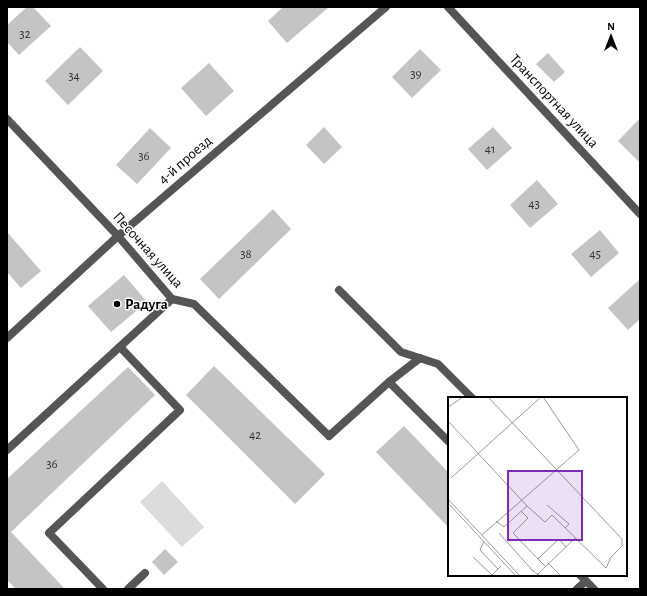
<svg xmlns="http://www.w3.org/2000/svg" width="647" height="596" viewBox="0 0 647 596" font-family="'Alegreya Sans',sans-serif">
  <style>
    .green { fill: #dcdcdc }
    .building { fill: #c4c4c4 }
    .lines { fill: none; stroke-linecap: round; stroke-linejoin: round }
    .lane { stroke: #555; stroke-width: 8 }
    .street { stroke: #555; stroke-width: 8 }
    .poi-dot { fill: #000; stroke: #fff; stroke-width: 1.5 }
    .labels { text-anchor: middle; dominant-baseline: central; stroke-width: 3; stroke-linejoin: round; paint-order: stroke }
    .number-label { font-size: 13px; fill: #313131 }
    .street-label { font-size: 15px; fill: #000; stroke: #fff }
    .poi-label { font-size: 15px; font-weight: bold; fill: #000; stroke: #fff; text-anchor: start }
    .inset-road { fill: none; stroke: #999; stroke-width: 1 }
    .view { fill: #7b2cbf; fill-opacity: 0.15; stroke: #7b2cbf; stroke-width: 2 }
    .inset-edge { fill: none; stroke: #000; stroke-width: 2 }
  </style>
  <rect width="100%" height="100%" fill="#fff"/>
  <polygon class="green" points="162,481 204,527 182,547 140,502"/>
  <g class="building">
    <polygon points="27,7 33,7 51,26 19,55 7,42 7,25"/>
    <polygon points="283,7 329,7 287,43 268,21"/>
    <polygon points="80,47 103,71 68,105 45,81"/>
    <polygon points="420,49 441,70 412,98 392,77"/>
    <polygon points="548,53 565,72 554,82 536,64"/>
    <polygon points="209,63 234,91 206,116 181,88"/>
    <polygon points="640,118 640,163 618,141"/>
    <polygon points="324,127 342,147 324,164 306,145"/>
    <polygon points="493,127 512,148 487,170 468,149"/>
    <polygon points="150,128 171,148 137,184 116,165"/>
    <polygon points="537,180 558,204 530,228 510,205"/>
    <polygon points="273,209 291,229 219,299 200,279"/>
    <polygon points="600,230 619,253 591,277 571,254"/>
    <polygon points="7,232 41,271 21,288 7,272"/>
    <polygon points="124,275 147,302 111,332 88,306"/>
    <polygon points="640,279 640,319 628,330 608,308"/>
    <polygon points="214,366 325,474 295,504 186,395"/>
    <polygon points="128,367 155,395 11,532 65,589 16,589 7,580 7,479"/>
    <polygon points="404,426 449,473 449,528 376,452"/>
    <polygon points="165,549 178,562 164,575 152,562"/>
  </g>
  <g class="lines">
    <g class="lane">
      <polyline points="339,290 401,352 438,364 472,398"/>
      <polyline points="389,382 420,358"/>
      <polyline points="329,436 389,382 449,442"/>
      <polyline points="7,450 172,299"/>
      <polyline points="580,575 594,589"/>
      <polyline points="103,589 49,533 180,410 120,347"/>
      <polyline points="128,589 145,573"/>
      <polyline points="577,589 586,581"/>
    </g>
    <g class="street">
      <polyline points="448,7 640,214"/>
      <polyline points="7,119 118,236 172,299 194,304 329,436"/>
      <polyline points="7,338 118,236 386,7"/>
    </g>
  </g>
  <circle class="poi-dot" cx="117" cy="304" r="4"/>
  <g class="labels">
    <g class="number-label">
      <text x="25" y="34">32</text>
      <text x="416" y="74">39</text>
      <text x="74" y="76">34</text>
      <text x="490" y="149">41</text>
      <text x="144" y="156">36</text>
      <text x="534" y="204">43</text>
      <text x="246" y="254">38</text>
      <text x="595" y="254">45</text>
      <text x="255" y="435">42</text>
      <text x="52" y="464">36</text>
    </g>
    <g class="street-label">
      <text transform="translate(554 101) rotate(47)">Транспортная улица</text>
      <text transform="translate(185 160) rotate(-41)">4-й проезд</text>
      <text transform="translate(148 250) rotate(48)">Песочная улица</text>
    </g>
    <g class="poi-label">
      <text x="125" y="304">Радуга</text>
    </g>
  </g>
  <g transform="translate(448 397)">
    <rect width="179" height="179" fill="#fff"/>
    <path class="inset-road" d="M0,10L15,0M0,24L79,109L97,125L104,118L158,171L163,160L174,149V142L40,0M3,81L93,0M0,102L72,179M0,106L68,179M99,108L121,127L117,131M73,114L80,121L65,136L90,162M48,124L56,130L79,109M51,136L85,174L93,179M34,138L131,53L95,0M36,144L32,153L50,172M25,160L44,178L53,169M100,166L113,179M97,169L90,162L96,156L111,142L118,150M88,179L127,141"/>
    <path class="view" d="M60,74H134V143H60Z"/>
    <rect width="179" height="179" class="inset-edge"/>
  </g>
  <rect width="647" height="596" fill="none" stroke="#000000" stroke-width="16"/>
  <g transform="translate(611 36)" stroke="#ffffff" stroke-width="3" paint-order="stroke">
  <path d="M0-3L7 15L0 10L-7 15Z" fill="#000000"/>
  <text y="-6" font-size="11" font-weight="bold" text-anchor="middle" fill="#000000">N</text>
  </g>
</svg>
